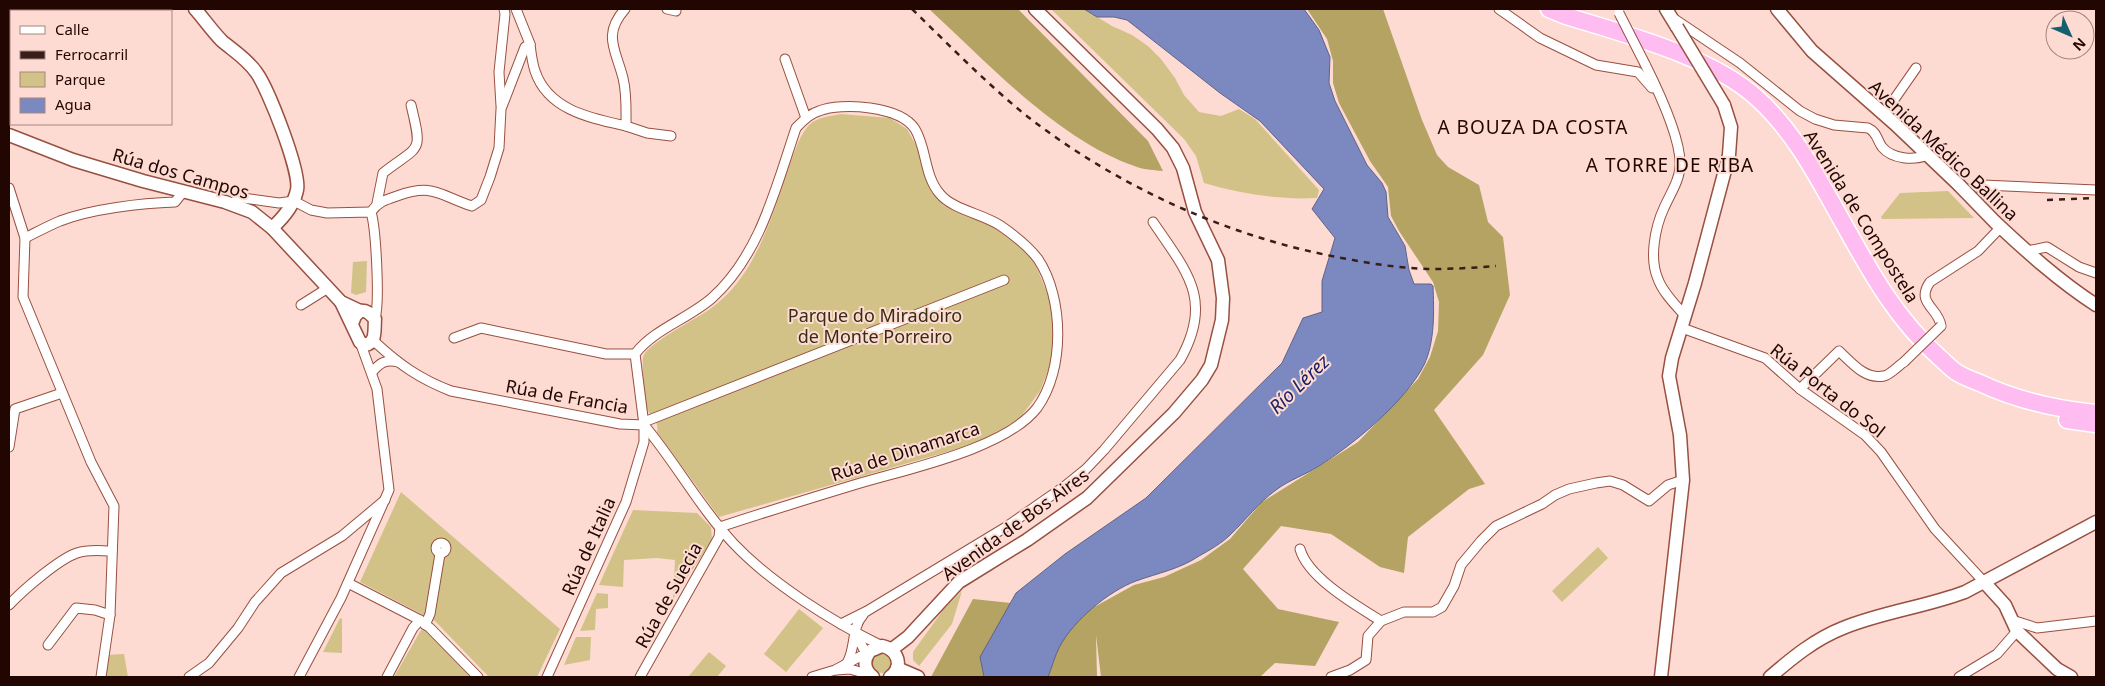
<svg xmlns="http://www.w3.org/2000/svg" width="2105" height="686" viewBox="0 0 2105 686" font-family="'Noto Sans',sans-serif">
  <style>
    .green { fill: #d3c287 }
    .forest { fill: #b5a364 }
    .water { fill: #7c89c0; stroke: #616287 }
    .lines { fill: none; stroke-linecap: round; stroke-linejoin: round }
    .street-casing { stroke: #985040; stroke-width: 11 }
    .secondary-casing { stroke: #985040; stroke-width: 15 }
    .highway-casing { stroke: #fff; stroke-width: 19 }
    .street { stroke: #fff; stroke-width: 9 }
    .secondary { stroke: #fff; stroke-width: 12 }
    .highway { stroke: #ffbcf1; stroke-width: 16 }
    .rail { stroke: #381d18; stroke-width: 2.5; stroke-dasharray: 6 6; stroke-linecap: butt }
    .street-bridge-casing { stroke: #985040; stroke-width: 11; stroke-linecap: butt }
    .secondary-bridge-casing { stroke: #985040; stroke-width: 15; stroke-linecap: butt }
    .street-bridge { stroke: #fff; stroke-width: 9 }
    .secondary-bridge { stroke: #fff; stroke-width: 12 }
    .labels { text-anchor: middle; dominant-baseline: central; stroke-width: 4; stroke-linejoin: round; paint-order: stroke }
    .street-label { font-size: 18px; fill: #210602; stroke: #fddbd2 }
    .park-label { font-size: 18px; fill: #362e11; stroke: #fddbd2 }
    .neighbourhood-label { font-size: 19px; letter-spacing: 1px; fill: #210602; stroke: #fddbd2 }
    .water-label { font-size: 19px; font-style: italic; fill: #1d2264; stroke: #fddbd2 }
  </style>
  <rect width="100%" height="100%" fill="#fddbd2"/>
  <g class="green">
    <path d="M1051,9H1084L1112,26L1132,35L1148,46L1161,59L1175,78L1184,95L1199,112L1221,116L1239,109L1255,119L1319,190L1317,198C1278,200 1242,194 1204,183L1196,156L1184,139Z"/>
    <path d="M841,114L890,118L907,129L916,145L932,191L943,205L995,228L1017,244L1034,261L1050,300L1054,322L1053,347L1049,368L1040,391L1020,418L978,443L719,517L657,432C660,419 648,416 646,406C644,398 642,363 643,357C646,344 698,318 710,309C727,297 740,281 750,264C766,236 776,206 786,176C792,160 797,138 809,125C817,117 831,116 841,114Z"/>
    <polygon points="1948,191 1974,218 1882,219 1881,217 1900,193"/>
    <polygon points="367,261 366,292 356,295 351,293 353,262"/>
    <polygon points="401,492 560,629 537,677 489,677 435,621 360,582"/>
    <polygon points="633,510 697,513 711,527 712,540 673,599 675,560 657,558 624,560 623,587 599,585"/>
    <polygon points="1598,547 1608,558 1562,602 1552,591"/>
    <polygon points="962,591 952,624 919,666 913,660 913,652 943,610"/>
    <polygon points="597,593 608,594 608,608 596,609 595,630 580,631"/>
    <polygon points="799,609 823,628 786,672 764,654"/>
    <polygon points="340,618 342,619 342,653 323,652"/>
    <polygon points="421,630 427,632 471,677 394,677"/>
    <polygon points="576,637 591,637 590,660 564,665"/>
    <polygon points="709,652 726,666 717,677 688,677"/>
    <circle cx="882" cy="663" r="10"/>
    <polygon points="124,654 128,677 104,677 106,655"/>
  </g>
  <g class="forest">
    <path d="M929,9H1018L1148,141L1163,171C1155,170 1145,170 1137,167C1059,141 989,64 929,9Z"/>
    <polygon points="1307,9 1383,9 1422,120 1437,155 1448,167 1479,185 1488,222 1503,237 1510,295 1483,355 1434,410 1485,484 1469,489 1408,537 1404,573 1380,567 1331,534 1281,526 1243,569 1278,609 1339,622 1315,666 1275,663 1260,677 1101,677 1096,635 1097,677 931,677 973,599 1087,611 1134,585 1164,577 1201,560 1230,539 1262,502 1358,442 1418,379 1430,357 1438,331 1439,302 1433,282 1399,231 1391,216 1388,187 1370,161 1339,103 1333,83 1333,61 1327,39"/>
  </g>
  <path class="water" d="M1084,9H1304L1319,30L1330,57L1329,83L1335,101L1367,165L1382,183L1386,192L1388,217L1405,246L1409,270L1414,284H1431L1433,286C1434,311 1435,342 1424,365C1405,402 1354,444 1319,466C1305,475 1289,480 1276,490C1258,503 1246,520 1230,535C1222,543 1210,550 1199,556C1180,569 1158,573 1136,581C1109,591 1074,620 1060,646C1055,655 1052,667 1048,677H984L980,657L1016,593L1065,554L1146,498L1282,363L1303,318L1322,312V281L1335,238L1312,209L1324,189L1260,121L1220,93L1127,20L1114,17H1097Z"/>
  <g class="lines">
    <defs>
      <g id="street">
        <polyline points="667,9 676,11"/>
        <polyline points="1499,9 1540,38 1596,65 1638,72 1652,88"/>
        <path d="M1673,18L1740,63L1800,111L1815,119L1834,125L1868,128C1877,132 1877,140 1882,147C1892,159 1914,161 1927,155"/>
        <path d="M530,44C531,53 532,62 535,71C548,110 590,118 626,126C626,110 627,94 623,78C616,50 602,35 625,9"/>
        <polyline points="785,59 806,118"/>
        <path d="M1645,64C1657,88 1681,139 1680,165C1680,180 1670,194 1664,208C1655,227 1649,259 1658,279C1663,293 1676,305 1685,316"/>
        <polyline points="501,106 499,72 505,14 504,9"/>
        <polyline points="1884,114 1916,68"/>
        <polyline points="626,126 647,133 671,136"/>
        <polyline points="9,188 25,238 23,297 91,462 114,506 110,615 101,677"/>
        <polyline points="1966,192 1970,189 1983,185 2096,190"/>
        <path d="M377,203L383,173C420,144 423,155 411,105"/>
        <path d="M234,205L236,200L243,198L279,203L294,201L311,210L327,213L371,212C376,229 380,302 375,319"/>
        <path d="M371,212C378,202 385,200 397,196C434,183 438,195 472,206L481,200L490,177L499,148L501,109L525,47L530,44L516,9"/>
        <path d="M25,238C37,232 48,226 60,221C91,209 142,203 175,202L183,192"/>
        <polyline points="2027,251 2047,247 2079,267 2096,273"/>
        <polyline points="301,305 328,288"/>
        <path d="M1941,326C1939,308 1915,303 1930,282L1978,251L2001,227"/>
        <polyline points="1682,328 1765,358 1800,389 1865,435 1881,452 1935,529 1985,583"/>
        <polyline points="454,338 481,328 606,354 635,354"/>
        <path d="M374,339L376,343C400,365 420,379 451,391L620,424L644,425C676,463 700,508 734,544C772,584 833,622 882,646"/>
        <path d="M372,372C380,363 385,359 398,362"/>
        <path d="M1800,389L1839,351C1851,362 1865,380 1884,376C1890,375 1898,366 1904,362"/>
        <polyline points="644,422 1004,280"/>
        <polyline points="9,447 15,409 62,393"/>
        <circle cx="441" cy="548" r="5"/>
        <path d="M1300,549C1308,578 1357,606 1381,621"/>
        <polyline points="348,583 420,620 430,628 478,677"/>
        <path d="M9,605C23,590 59,559 77,553C89,549 100,551 112,551"/>
        <polyline points="2012,620 2037,628 2096,621"/>
        <path d="M841,624L867,611L1006,527L1065,486L1086,469L1104,450L1180,360C1214,300 1187,272 1153,222"/>
        <polyline points="425,625 430,614 440,554"/>
        <polyline points="48,645 76,608 95,610 110,615"/>
        <path d="M847,663C856,648 851,628 863,615"/>
        <polyline points="836,670 850,669 870,675"/>
        <polyline points="189,677 209,663 238,628 255,602 281,573 342,536 385,500"/>
        <polyline points="299,677 341,598 389,490 377,389 360,342"/>
        <polyline points="387,677 413,628 420,620"/>
        <path d="M547,677L626,502L644,442V425L635,354C654,329 688,319 712,298C760,255 776,187 796,128C803,121 809,114 819,111C842,102 900,106 915,129C927,149 924,176 940,194C953,210 984,214 1001,226C1014,235 1029,247 1038,259C1064,298 1065,370 1037,408C1005,449 907,469 857,484C811,498 765,512 720,527"/>
        <polyline points="640,677 719,537 720,527"/>
        <polyline points="812,677 835,670 861,656 867,655 855,633"/>
        <polyline points="1331,677 1350,670 1366,660 1368,636 1381,621 1404,612 1433,612 1442,607 1454,586 1461,565 1481,541 1496,526 1542,504 1555,495 1569,489 1596,483 1610,481 1623,485 1649,501 1668,485 1683,480"/>
        <polyline points="1959,677 1997,654 2017,631"/>
      </g>
      <g id="secondary">
        <path d="M195,9C204,19 212,31 222,41C234,51 247,59 256,72C268,88 301,172 297,190C294,205 282,219 272,228"/>
        <polyline points="1666,9 1677,27"/>
        <polyline points="1777,9 1812,51 1895,124 1959,185"/>
        <polyline points="9,135 73,160 143,181 225,202 252,212 272,228 341,302 360,311"/>
        <path d="M1995,222C2027,252 2059,281 2096,305"/>
        <path d="M341,302L360,342L365,345C377,343 374,329 375,319C370,314 367,310 360,311L355,316L352,324"/>
        <polyline points="1985,583 2005,605 2017,631 2057,669 2071,677"/>
        <polyline points="891,650 908,637 959,582 1027,540 1087,498 1174,413 1202,380 1211,365 1222,320 1223,298 1218,260 1195,212 1183,168 1173,148 1157,129 1035,9"/>
        <polyline points="897,668 918,677"/>
        <path d="M873,677C864,670 863,660 870,651L882,646C898,649 904,667 890,677"/>
        <polyline points="1661,677 1683,480 1680,435 1669,376 1672,358 1695,283 1729,155 1731,127 1724,105"/>
        <path d="M1770,677C1792,658 1815,639 1843,628C1882,612 1925,607 1965,592L2096,522"/>
      </g>
      <g id="highway">
        <path d="M1549,9L1566,16C1625,34 1713,57 1758,99C1790,128 1812,167 1832,203C1863,258 1891,315 1939,357C1945,362 1950,368 1956,372C1964,377 1972,380 1980,383C2018,401 2055,409 2096,413"/>
        <polyline points="2067,420 2096,424"/>
      </g>
    </defs>
    <use href="#street" class="street-casing"/>
    <use href="#secondary" class="secondary-casing"/>
    <use href="#highway" class="highway-casing"/>
    <use href="#street" class="street"/>
    <use href="#secondary" class="secondary"/>
    <use href="#highway" class="highway"/>
    <g class="rail">
      <path d="M912,9C950,46 987,84 1028,117C1123,190 1235,240 1353,260C1378,265 1403,268 1428,269C1451,269 1474,268 1496,266"/>
      <polyline points="2047,200 2096,198"/>
    </g>
    <defs>
      <g id="street-bridge">
        <polyline points="1619,13 1645,64"/>
        <polyline points="1904,362 1941,326"/>
      </g>
      <g id="secondary-bridge">
        <polyline points="1677,27 1724,105"/>
        <polyline points="1959,185 1995,222"/>
      </g>
    </defs>
    <use href="#street-bridge" class="street-bridge-casing"/>
    <use href="#secondary-bridge" class="secondary-bridge-casing"/>
    <use href="#street-bridge" class="street-bridge"/>
    <use href="#secondary-bridge" class="secondary-bridge"/>
  </g>
  <g class="labels">
    <g class="street-label">
      <text transform="translate(1944 150) rotate(43)">Avenida Médico Ballina</text>
      <text transform="translate(181 173) rotate(16)">Rúa dos Campos</text>
      <text transform="translate(1862 216) rotate(58)">Avenida de Compostela</text>
      <text transform="translate(1828 390) rotate(38)">Rúa Porta do Sol</text>
      <text transform="translate(567 396) rotate(10)">Rúa de Francia</text>
      <text transform="translate(905 451) rotate(-18)">Rúa de Dinamarca</text>
      <text transform="translate(1015 524) rotate(-36)">Avenida de Bos Aires</text>
      <text transform="translate(588 546) rotate(-66)">Rúa de Italia</text>
      <text transform="translate(668 595) rotate(-61)">Rúa de Suecia</text>
    </g>
    <g class="park-label">
      <text x="875" y="315">Parque do Miradoiro<tspan x="875" dy="21">de Monte Porreiro</tspan></text>
    </g>
    <g class="neighbourhood-label">
      <text x="1533" y="127">A BOUZA DA COSTA</text>
      <text x="1670" y="165">A TORRE DE RIBA</text>
    </g>
    <g class="water-label">
      <text transform="translate(1299 384) rotate(-44)">Río Lérez</text>
    </g>
  </g>
  <rect width="2105" height="686" fill="none" stroke="#210602" stroke-width="20"/>
  <rect x="10" y="10" width="162" height="115" fill="#fddbd2" stroke="#a5867f"/>
  <rect x="20" y="26" width="25" height="8" fill="#ffffff" stroke="#a5867f"/>
  <text x="55" y="35" font-size="15" fill="#210602">Calle</text>
  <rect x="20" y="51" width="25" height="8" fill="#381d18" stroke="#a5867f"/>
  <text x="55" y="60" font-size="15" fill="#210602">Ferrocarril</text>
  <rect x="20" y="72" width="25" height="15" fill="#d3c287" stroke="#a5867f"/>
  <text x="55" y="85" font-size="15" fill="#210602">Parque</text>
  <rect x="20" y="98" width="25" height="15" fill="#7c89c0" stroke="#a5867f"/>
  <text x="55" y="110" font-size="15" fill="#210602">Agua</text>
  <g transform="translate(2070 35) rotate(135)"><circle r="24" fill="#fddbd2" stroke="#a5867f"/>
  <path d="M0-4L9 19L0 12L-9 19Z" fill="#15606e"/>
  <text y="-8" font-size="14" font-weight="bold" text-anchor="middle" fill="#210602">N</text>
  </g>
</svg>
